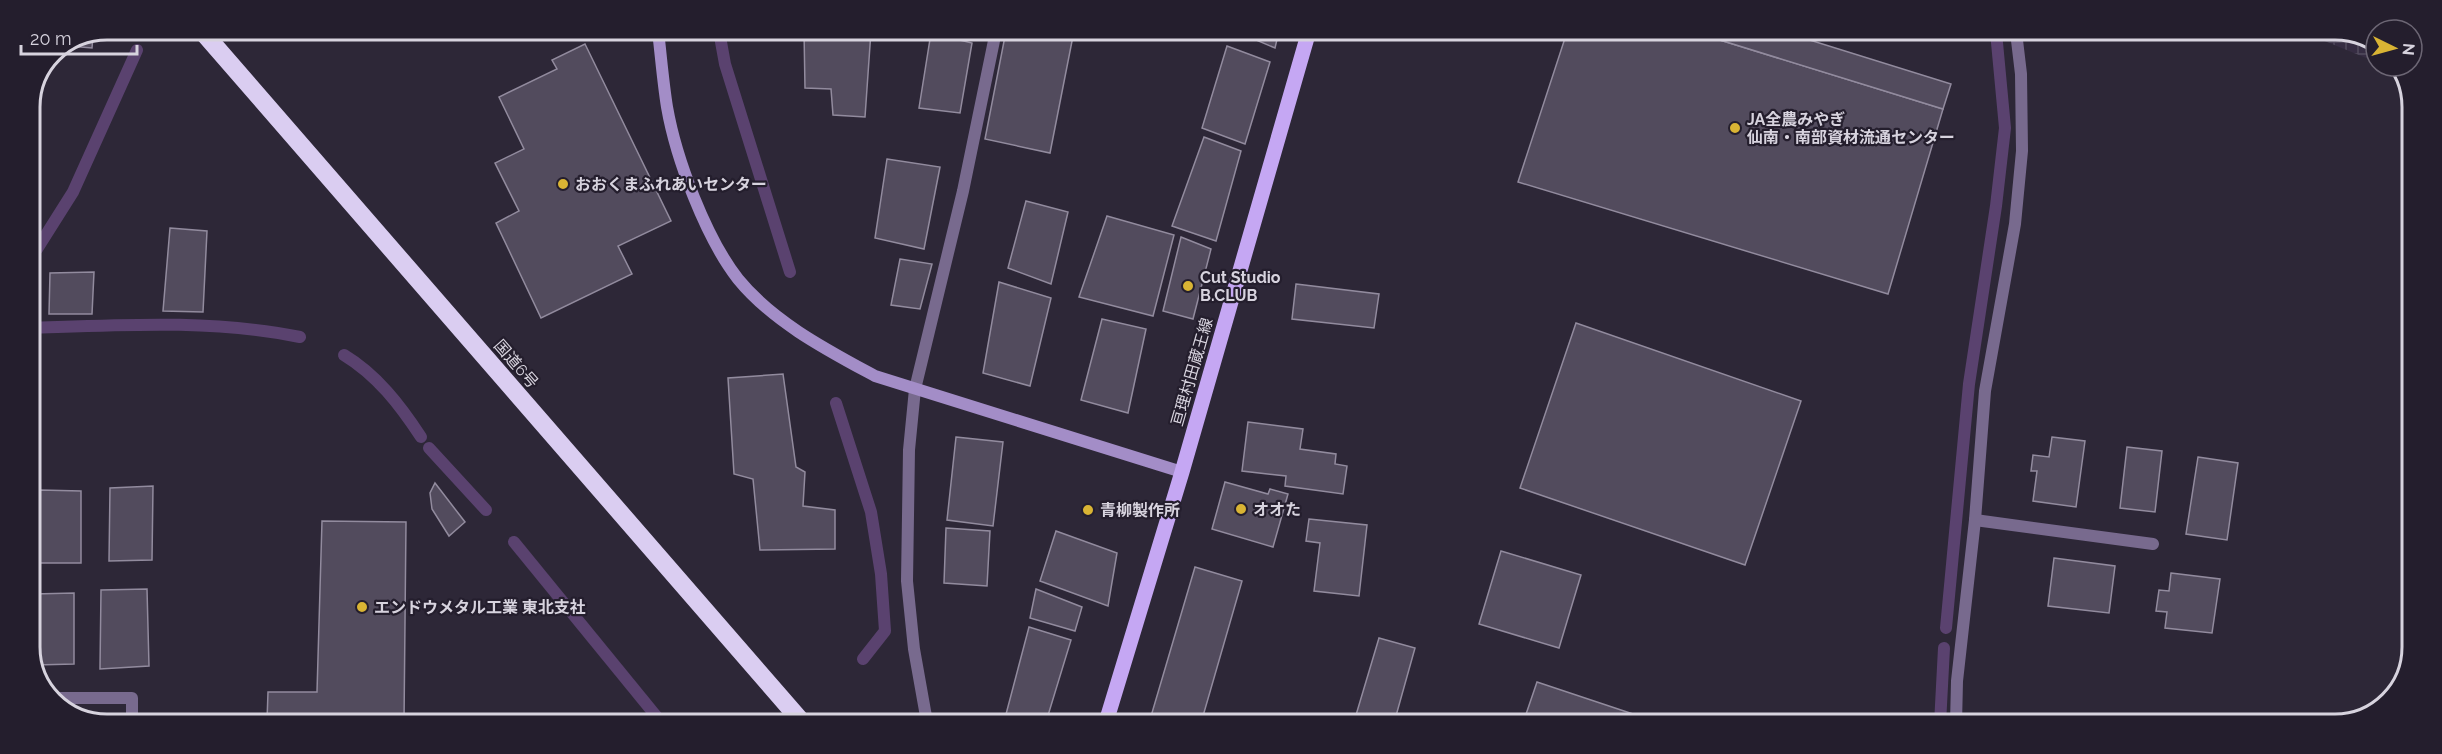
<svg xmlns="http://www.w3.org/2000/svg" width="2442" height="754" viewBox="0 0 2442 754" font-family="Raleway,'Noto Sans JP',sans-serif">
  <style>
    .industrial { fill: url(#industrial-grid) }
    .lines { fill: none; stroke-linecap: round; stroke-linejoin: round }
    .stream { stroke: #5a426f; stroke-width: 12 }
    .building { fill: #524b5d; stroke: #928b9e; stroke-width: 1.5 }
    .street { stroke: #786a8e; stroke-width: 12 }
    .secondary { stroke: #a38dc7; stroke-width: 12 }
    .primary { stroke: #c5a7f3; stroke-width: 15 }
    .highway { stroke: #dacdf1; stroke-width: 18 }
    .poi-dot { fill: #d9b434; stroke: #241e2d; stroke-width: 2 }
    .labels { text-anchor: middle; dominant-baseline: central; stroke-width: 4.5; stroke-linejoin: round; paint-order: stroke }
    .poi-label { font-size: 16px; font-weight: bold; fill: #d7d3de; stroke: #241e2d; text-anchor: start }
    .street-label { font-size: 16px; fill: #d7d3de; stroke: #241e2d }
    .rim { fill: none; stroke: #d7d3de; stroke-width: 3 }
  </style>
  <defs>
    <pattern id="industrial-grid" width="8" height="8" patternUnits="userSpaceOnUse" patternTransform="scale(1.5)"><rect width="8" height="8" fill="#362d43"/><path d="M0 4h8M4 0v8" fill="none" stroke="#524b5e"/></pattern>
  </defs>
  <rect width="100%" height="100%" fill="#2d2737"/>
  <polygon class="industrial" points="2305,33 2355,33 2376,47 2376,62"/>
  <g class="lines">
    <g class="stream">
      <polyline points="719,31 725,64 790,272"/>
      <polyline points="30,256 37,249 73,192 137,50"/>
      <path d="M30,328C118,325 213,319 300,337"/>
      <path d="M344,355C377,375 400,405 421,437"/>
      <polyline points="836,403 871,512 881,574 885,631 863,659"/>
      <polyline points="429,448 486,510"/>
      <polyline points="514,542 661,722"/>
      <polyline points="1946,628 1969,384 1996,206 2005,128 1996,32"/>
      <polyline points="1940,724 1944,648"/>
    </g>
  </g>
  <g class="building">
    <polygon points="804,31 871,31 865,117 833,115 831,89 805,88"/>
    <polygon points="1006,31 1074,31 1050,153 985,139"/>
    <polygon points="1235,31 1279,31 1275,48"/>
    <polygon points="1567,32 1694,32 1943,109 1888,294 1518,182"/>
    <polygon points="1694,32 1784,32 1951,84 1943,109"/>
    <polygon points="931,33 972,43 960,113 919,108"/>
    <polygon points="93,36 92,48 69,46"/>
    <polygon points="585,44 671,221 618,246 632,274 541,318 496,223 519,211 495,163 524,149 499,97 557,69 552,60"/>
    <polygon points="1227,46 1270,62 1245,144 1202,128"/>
    <polygon points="1204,137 1241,151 1216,241 1172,226"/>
    <polygon points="887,159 940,167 924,249 875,238"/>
    <polygon points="1026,201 1068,212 1051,284 1008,268"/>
    <polygon points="1107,216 1174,235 1153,316 1079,297"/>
    <polygon points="170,228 207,231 203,312 163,311"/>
    <polygon points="1181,237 1211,249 1193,319 1163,311"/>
    <polygon points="900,259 932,264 920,309 891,305"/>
    <polygon points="94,272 92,314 49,314 50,273"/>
    <polygon points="999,282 1051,298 1030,386 983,373"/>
    <polygon points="1296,284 1379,294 1374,328 1292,319"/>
    <polygon points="1102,319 1146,329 1128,413 1081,400"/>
    <polygon points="1576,323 1801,401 1745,565 1520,488"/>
    <polygon points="783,374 796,467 805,472 803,506 835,510 835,549 760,550 753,479 734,474 728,378"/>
    <polygon points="1248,422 1303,429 1300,449 1336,454 1335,464 1347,466 1343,494 1285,486 1286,476 1242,471"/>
    <polygon points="956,437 1003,442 993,526 947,520"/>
    <polygon points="2052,437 2085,441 2076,507 2033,501 2037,471 2031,471 2033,455 2049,457"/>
    <polygon points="2127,447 2162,451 2155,512 2120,508"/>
    <polygon points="2198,457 2238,463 2227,540 2186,534"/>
    <polygon points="1225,482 1268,494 1270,489 1288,494 1273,547 1212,529"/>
    <polygon points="435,483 465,522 449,536 432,509 430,493"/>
    <polygon points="153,486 152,560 109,561 110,488"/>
    <polygon points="40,490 81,491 81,563 37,563"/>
    <polygon points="1309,519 1367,525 1359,596 1314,591 1320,543 1306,541"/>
    <polygon points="322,521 406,522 404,722 267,721 268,692 317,692"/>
    <polygon points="946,528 990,531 987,586 944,583"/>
    <polygon points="1056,531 1117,553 1108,606 1040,581"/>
    <polygon points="1501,551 1581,575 1559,648 1479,624"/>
    <polygon points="2054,558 2115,566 2109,613 2048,606"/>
    <polygon points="1195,567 1242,581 1201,723 1149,723"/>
    <polygon points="2171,573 2220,579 2212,633 2165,628 2167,612 2156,611 2159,590 2169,591"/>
    <polygon points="147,589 149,666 100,669 101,590"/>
    <polygon points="1036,589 1082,607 1075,631 1030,618"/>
    <polygon points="74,593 74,664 35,665 32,656 34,594"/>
    <polygon points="1029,627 1071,640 1046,722 1019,722 1005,718"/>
    <polygon points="1379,638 1415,648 1394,723 1382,723 1356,715"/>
    <polygon points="1537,682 1660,723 1523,723"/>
    <polygon points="76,714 106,717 105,721 87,721"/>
  </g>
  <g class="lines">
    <g class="street">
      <polyline points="1975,520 2153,544"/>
      <polyline points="52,698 132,698 132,721"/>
      <polyline points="927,722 914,649 907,581 909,450 915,389 963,191 996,31"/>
      <polyline points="1956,724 1957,681 1975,520 1985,391 2015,224 2022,151 2021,74 2016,32"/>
    </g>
    <path class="secondary" d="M658,31C661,56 663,82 667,107C676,159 706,238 738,279C773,322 827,350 875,376L1182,472"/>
    <polyline class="primary" points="1106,722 1182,472 1309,31"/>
    <polyline class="highway" points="201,30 802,722"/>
  </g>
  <g class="poi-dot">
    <circle cx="1735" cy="128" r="6"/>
    <circle cx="563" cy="184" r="6"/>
    <circle cx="1188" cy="286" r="6"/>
    <circle cx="1241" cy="509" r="6"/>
    <circle cx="1088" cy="510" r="6"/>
    <circle cx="362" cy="607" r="6"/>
  </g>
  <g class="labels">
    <g class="poi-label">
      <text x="1747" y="119">JA全農みやぎ<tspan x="1747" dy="18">仙南・南部資材流通センター</tspan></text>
      <text x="575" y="184">おおくまふれあいセンター</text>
      <text x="1200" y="277">Cut Studio<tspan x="1200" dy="18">B.CLUB</tspan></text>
      <text x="1253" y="509">オオた</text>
      <text x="1100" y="510">青柳製作所</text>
      <text x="374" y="607">エンドウメタル工業 東北支社</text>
    </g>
    <g class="street-label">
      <text transform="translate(516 364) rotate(49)">国道6号</text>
      <text transform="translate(1192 372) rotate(-74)">亘理村田蔵王線</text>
    </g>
  </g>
  <path d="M0 0H2442V754H0ZM107 40H2335A67 67 0 0 1 2402 107V647A67 67 0 0 1 2335 714H107A67 67 0 0 1 40 647V107A67 67 0 0 1 107 40Z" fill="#241e2d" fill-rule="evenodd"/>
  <path class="rim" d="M107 40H2335A67 67 0 0 1 2402 107V647A67 67 0 0 1 2335 714H107A67 67 0 0 1 40 647V107A67 67 0 0 1 107 40Z"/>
  <g transform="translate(2394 48) rotate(95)"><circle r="28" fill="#241e2d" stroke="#6c6674" stroke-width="1.5"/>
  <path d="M0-4.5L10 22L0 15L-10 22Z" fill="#d9b434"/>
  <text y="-9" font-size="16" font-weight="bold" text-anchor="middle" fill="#d7d3de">N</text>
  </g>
  <path d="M21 45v9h116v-9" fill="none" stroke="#d7d3de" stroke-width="3"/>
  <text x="30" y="45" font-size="18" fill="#d7d3de" stroke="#241e2d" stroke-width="4.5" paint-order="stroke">20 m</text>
</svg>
